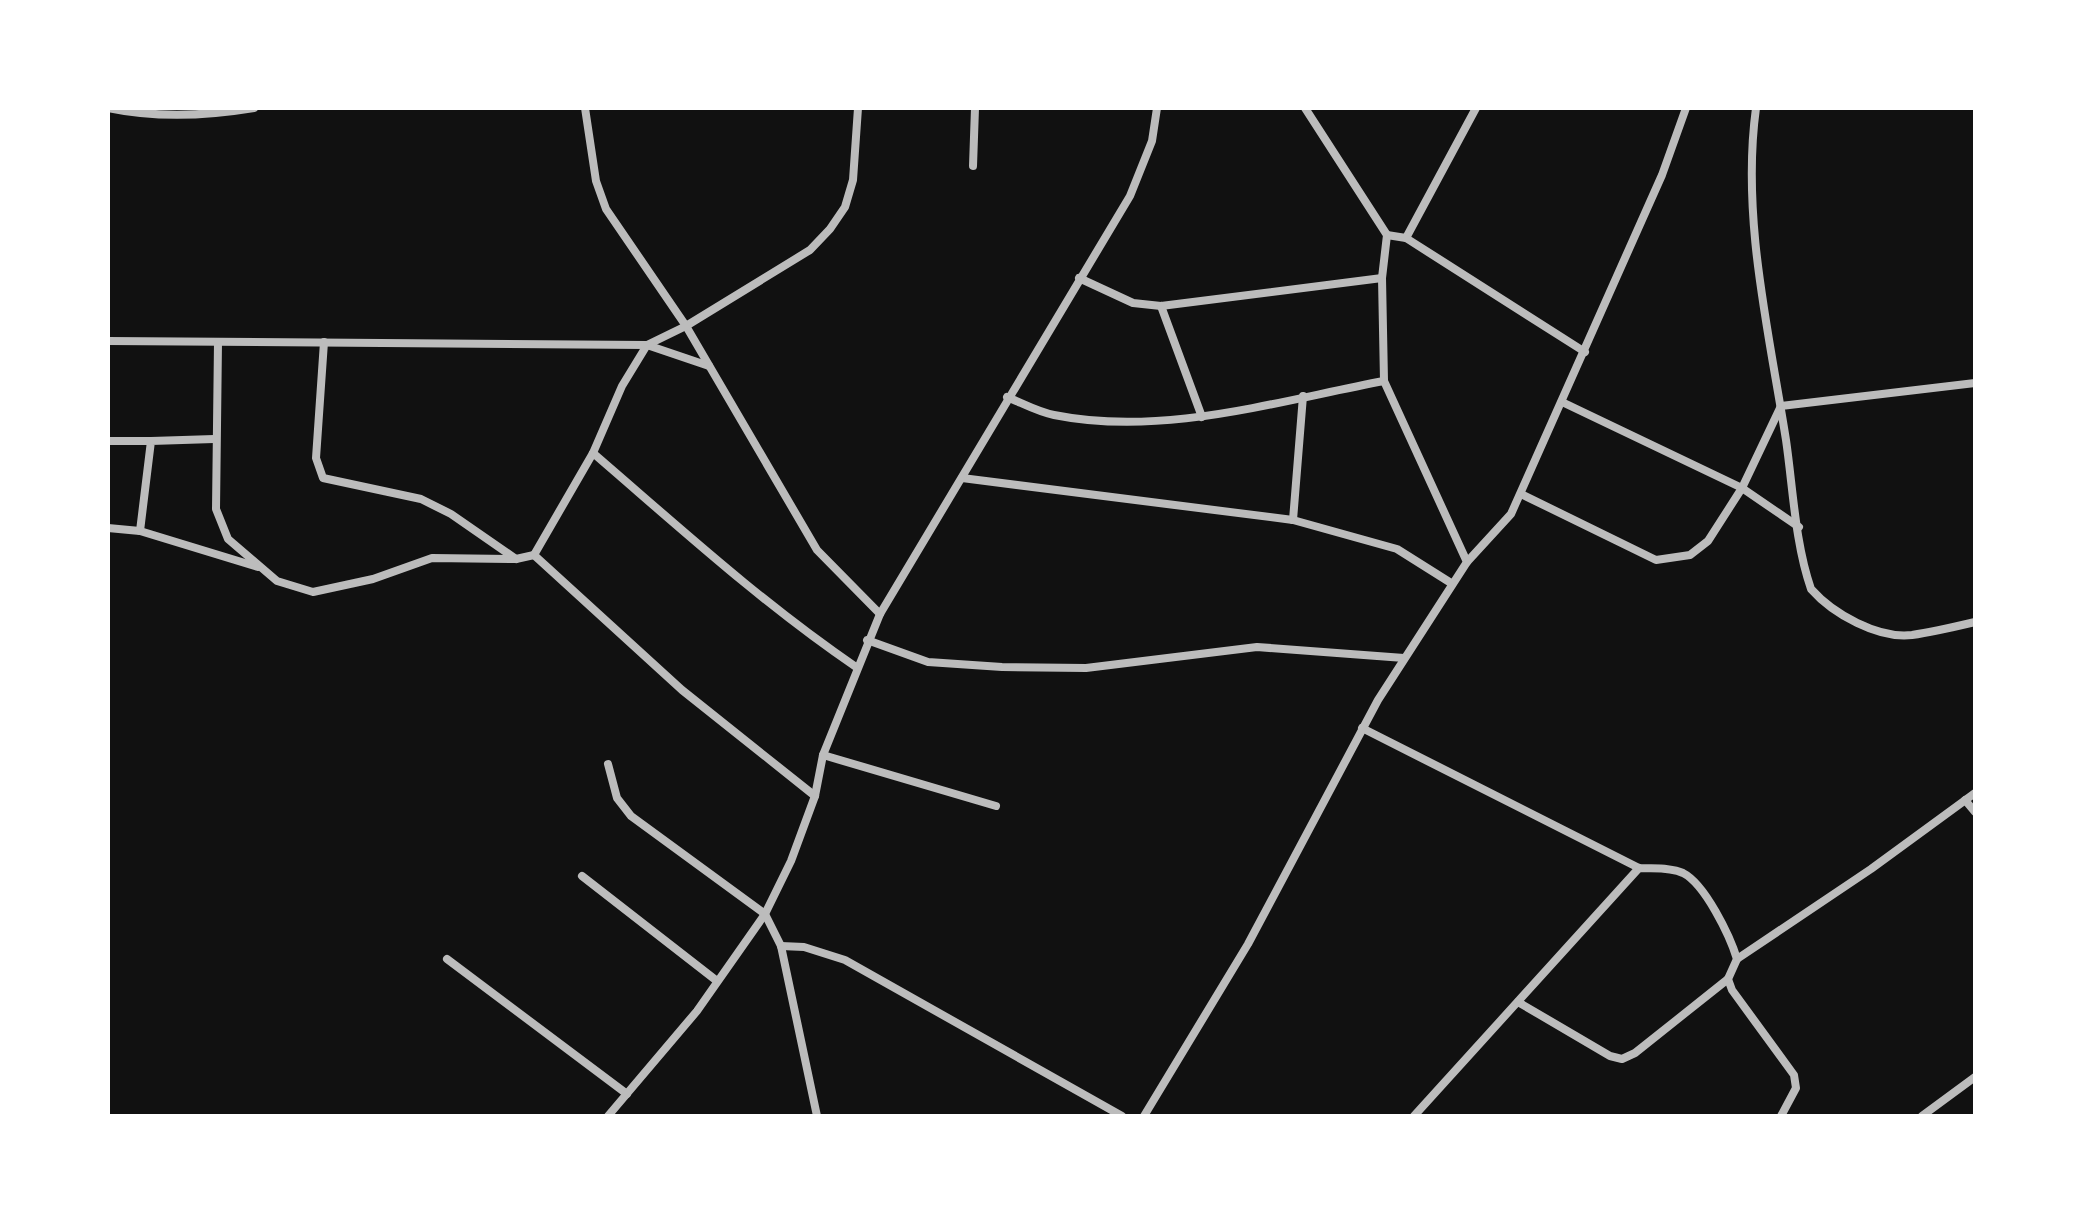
<svg xmlns="http://www.w3.org/2000/svg" width="2083" height="1224" viewBox="0 0 2083 1224" font-family="Jost,sans-serif">
  <style>
    .lines { fill: none; stroke-linecap: round; stroke-linejoin: round }
    .minor { stroke: #bcbcbc; stroke-width: 8 }
  </style>
  <rect width="100%" height="100%" fill="#111"/>
  <g class="lines">
    <g class="minor">
      <path d="M108,108C156,118 206,116 254,108"/>
      <polyline points="585,108 596,181 606,209 686,326 817,550 880,614"/>
      <path d="M1756,108C1741,217 1769,332 1786,440C1793,488 1795,543 1811,589C1833,614 1878,639 1912,635C1933,632 1954,627 1975,622"/>
      <polyline points="973,166 975,108"/>
      <polyline points="1387,235 1406,238 1585,352"/>
      <polyline points="1406,238 1476,108"/>
      <polyline points="1079,278 1133,303 1161,306 1382,278"/>
      <polyline points="1161,306 1202,417"/>
      <polyline points="108,341 647,345 709,366"/>
      <polyline points="218,342 216,509 228,539 277,581 313,592 373,579 432,558 516,559 534,555"/>
      <polyline points="324,342 316,458 323,478 421,499 451,514 516,559"/>
      <path d="M1007,397C1022,403 1038,412 1054,415C1163,437 1277,401 1384,381"/>
      <polyline points="1562,402 1742,488 1799,527"/>
      <polyline points="108,441 151,441"/>
      <path d="M593,453C679,527 762,603 856,667"/>
      <polyline points="962,478 1293,520 1397,549 1451,583"/>
      <polyline points="1521,494 1656,560 1690,555 1708,541 1742,488 1781,406 1975,383"/>
      <polyline points="1293,520 1303,396"/>
      <polyline points="108,528 140,531 258,567"/>
      <polyline points="140,531 151,441 214,439"/>
      <polyline points="1467,562 1511,514 1662,175 1686,108"/>
      <polyline points="867,640 928,662 1002,667 1086,668 1257,647 1404,658"/>
      <path d="M1362,728L1639,868C1653,869 1670,867 1683,873C1705,884 1730,936 1737,959L1728,979L1732,990L1794,1075L1796,1088L1781,1116"/>
      <polyline points="823,755 996,806"/>
      <polyline points="608,764 617,798 631,816 765,914 781,946 817,1116"/>
      <polyline points="815,796 682,690 534,555 593,453 622,386 647,345 686,326 810,250 830,229 845,207 853,180 858,108"/>
      <polyline points="1965,800 1975,812"/>
      <polyline points="582,876 717,981"/>
      <polyline points="781,946 804,947 845,960 1122,1116"/>
      <polyline points="447,959 627,1094"/>
      <polyline points="1737,959 1871,869 1975,793"/>
      <polyline points="1518,1002 1610,1056 1622,1059 1635,1053 1728,979"/>
      <polyline points="608,1116 697,1011 765,914 791,861 815,796 823,755 880,614 1130,196 1152,141 1157,108"/>
      <polyline points="1144,1116 1248,944 1378,700 1467,562 1384,381 1382,278 1387,235 1305,108"/>
      <polyline points="1414,1116 1639,868"/>
      <polyline points="1922,1116 1975,1077"/>
    </g>
  </g>
  <rect width="2083" height="1224" fill="none" stroke="#ffffff" stroke-width="220"/>
</svg>
